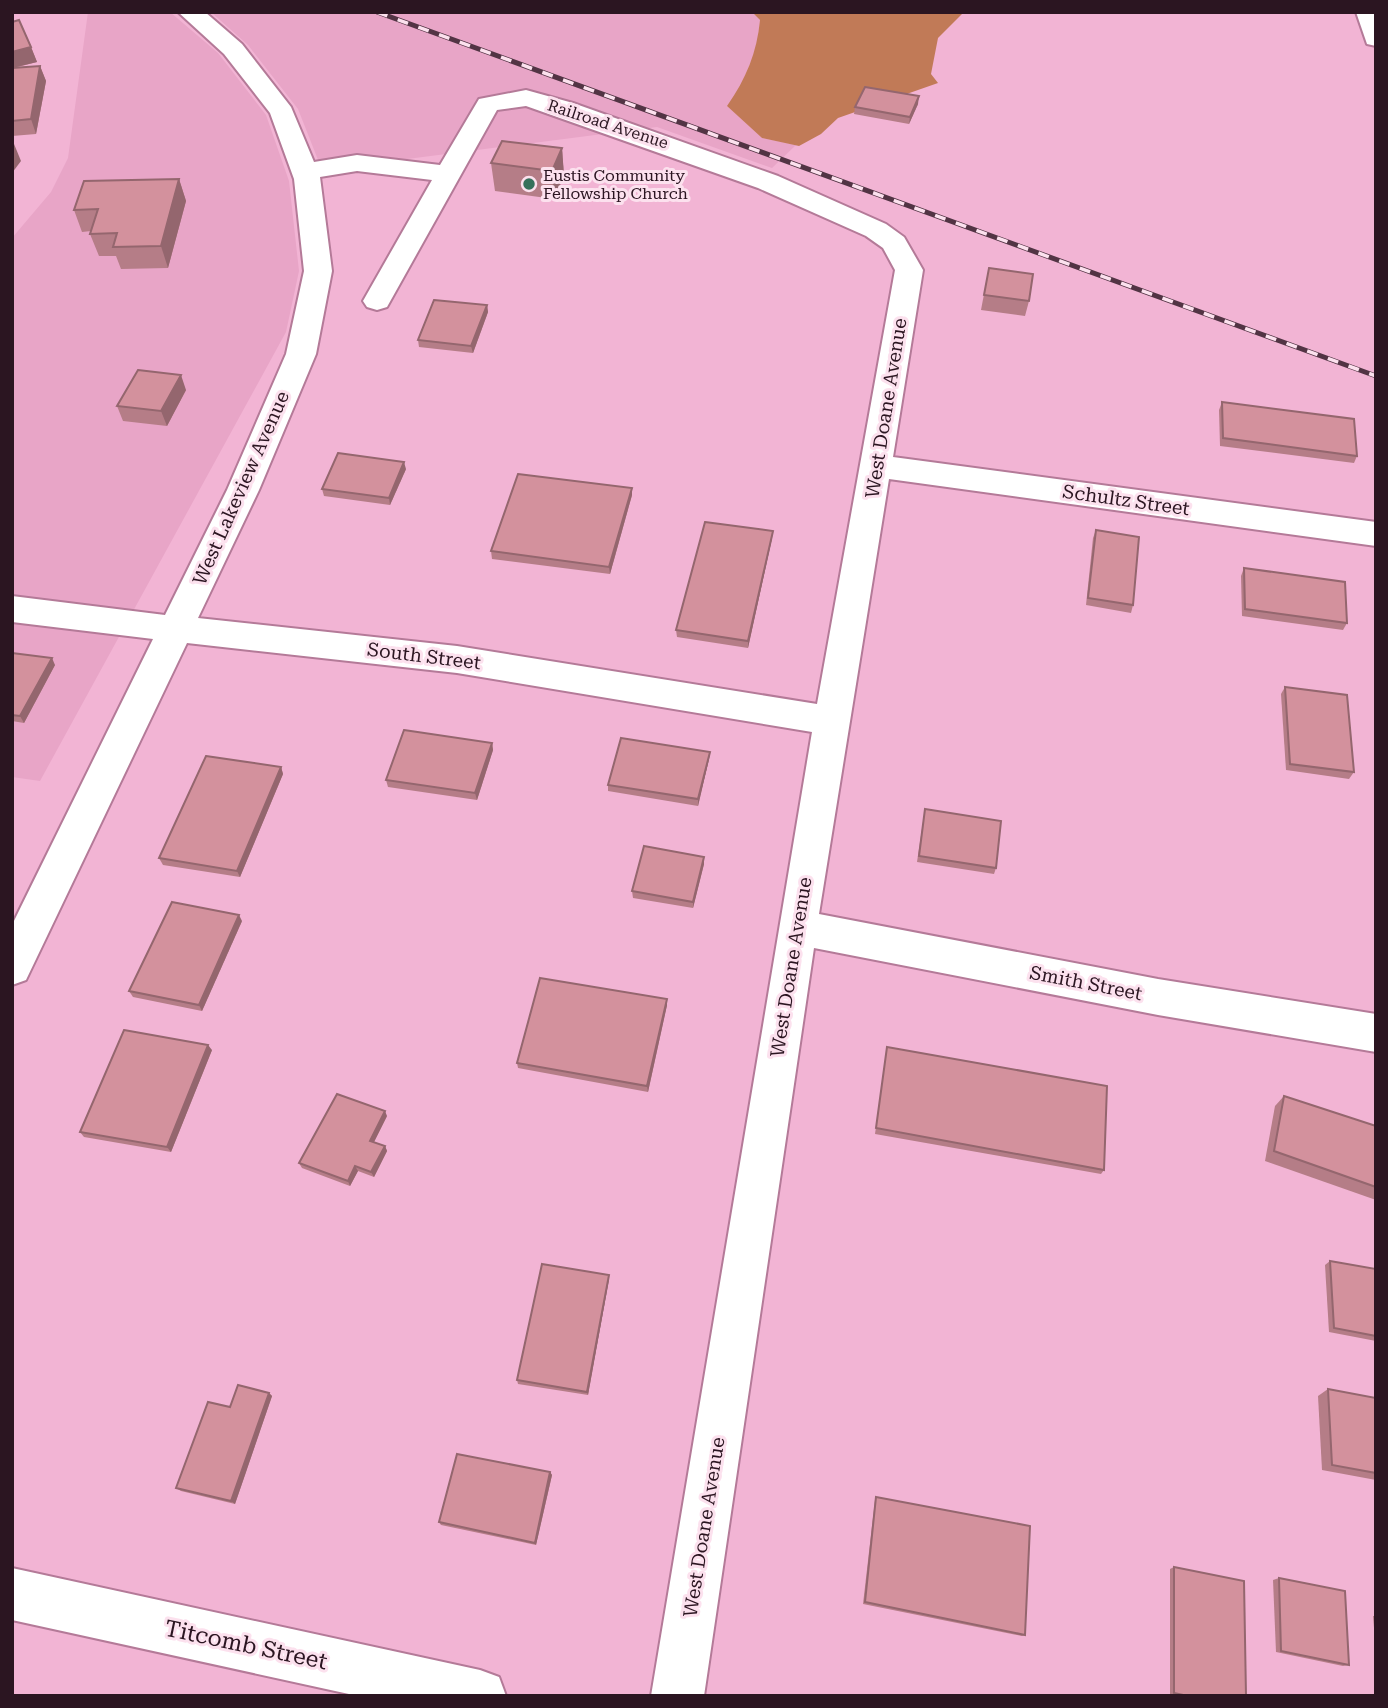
<svg xmlns="http://www.w3.org/2000/svg" width="1388" height="1708" viewBox="0 0 1388 1708" font-family="'Roboto Serif',serif">
  <style>
    .built { fill: #e8a5c7 }
    .forest { fill: #c17a57 }
    .lines { fill: none; stroke-linecap: round; stroke-linejoin: round }
    .minor-casing { stroke: #b47a98; stroke-width: 4 }
    .minor { fill: #fff; fill-rule: evenodd }
    .rail-casing { stroke: #523444; stroke-width: 5 }
    .rail { stroke: #fce1ee; stroke-width: 3.5; stroke-dasharray: 11; stroke-linecap: butt }
    .wall { fill: #b57d87 }
    .shaded-wall { fill: #94666e }
    .building { fill: #d3919d; stroke: #94666e; stroke-width: 2 }
    .poi-dot { fill: #35715b; stroke: #fce1ee; stroke-width: 2.5 }
    .labels { text-anchor: middle; dominant-baseline: central; stroke-width: 6; stroke-linejoin: round; paint-order: stroke }
    .far-street-label { font-size: 16px; fill: #2b1521; stroke: #fce1ee }
    .far-poi-label { font-size: 16px; fill: #2b1521; stroke: #fce1ee; text-anchor: start }
    .street-label { font-size: 19px; fill: #2b1521; stroke: #fce1ee }
    .near-street-label { font-size: 23px; fill: #2b1521; stroke: #fce1ee }
  </style>
  <rect width="100%" height="100%" fill="#f2b4d4"/>
  <g class="built">
    <polygon points="88,12 170,12 218,53 266,115 289,181 299,271 286,332 40,781 12,777 12,238 51,192 68,158"/>
    <polygon points="211,12 752,12 760,20 757,48 739,90 727,106 762,138 796,145 772,168 657,127 322,170 298,109 248,45"/>
  </g>
  <path class="forest" d="M752,12H964L938,38L931,74L938,83L838,118L821,134L799,146L762,138L727,106C746,79 757,52 760,20Z"/>
  <g class="lines">
    <defs>
      <g id="minor">
        <path d="M178,12H205L242,44L291,107L314,162L357,155L440,165L479,99L526,90L573,103L778,176L886,224L904,237L923,270L893,457L1376,522V546L889,479L819,914L1158,979L1376,1014V1052L1158,1015L814,948L704,1696H651L812,732L457,673L187,643L26,980L12,985V925L153,639L12,622V596L165,615L227,490L286,354L304,271L294,179L270,113L224,54ZM526,106L758,188L866,236L883,248L895,270L817,704L457,646L198,618L259,490L316,354L332,271L320,177L357,171L432,180L363,301L367,307L377,310L387,307L497,110Z"/>
        <polygon points="1356,12 1376,12 1376,46 1367,44"/>
        <polygon points="12,1568 480,1670 499,1677 506,1696 358,1696 12,1620"/>
      </g>
    </defs>
    <use href="#minor" class="minor-casing"/>
    <use href="#minor" class="minor"/>
    <defs>
      <polyline id="rail" points="377,12 1376,376"/>
    </defs>
    <use href="#rail" class="rail-casing"/>
    <use href="#rail" class="rail"/>
  </g>
  <g class="wall">
    <polygon points="12,22 31,47 37,62 14,68 40,66 46,81 36,134 12,136"/>
    <polygon points="918,104 909,124 854,114 855,107"/>
    <polygon points="562,148 564,176 554,199 495,191 491,163"/>
    <polygon points="179,179 186,201 168,268 121,269 116,256 99,256 90,234 91,231 82,232 74,210"/>
    <polygon points="989,268 1029,301 1025,316 981,310"/>
    <polygon points="487,305 488,312 473,353 419,347 418,340"/>
    <polygon points="186,390 167,426 123,421 117,406"/>
    <polygon points="1222,402 1357,456 1354,463 1220,446 1219,410"/>
    <polygon points="406,469 390,505 324,496 322,489"/>
    <polygon points="632,495 610,574 492,559 491,551"/>
    <polygon points="1096,530 1133,605 1131,613 1086,605 1093,538"/>
    <polygon points="772,538 748,648 677,637 676,630"/>
    <polygon points="1244,568 1347,623 1343,630 1242,616 1241,576"/>
    <polygon points="12,653 55,665 24,723 12,721"/>
    <polygon points="1285,687 1354,772 1349,779 1286,770 1281,694"/>
    <polygon points="492,743 493,750 477,800 388,787 386,780"/>
    <polygon points="710,752 709,759 698,806 608,791 608,785"/>
    <polygon points="281,767 283,774 240,877 163,865 159,858"/>
    <polygon points="925,809 996,868 994,874 917,862"/>
    <polygon points="704,857 704,864 693,908 633,898 632,891"/>
    <polygon points="242,921 202,1011 133,997 129,991"/>
    <polygon points="667,1005 648,1092 518,1068 517,1063"/>
    <polygon points="887,1047 1104,1170 1101,1174 875,1134"/>
    <polygon points="212,1050 171,1152 84,1137 80,1132"/>
    <polygon points="1284,1096 1376,1126 1376,1200 1265,1161 1275,1106"/>
    <polygon points="387,1116 374,1142 385,1146 387,1151 374,1177 358,1171 350,1186 302,1168 299,1163"/>
    <polygon points="1330,1261 1376,1269 1376,1341 1329,1332 1325,1265"/>
    <polygon points="609,1275 609,1279 588,1395 518,1384 517,1380"/>
    <polygon points="1328,1389 1376,1398 1376,1480 1322,1470 1318,1396"/>
    <polygon points="269,1393 272,1396 235,1504 181,1491 176,1488 230,1407"/>
    <polygon points="550,1472 552,1475 536,1545 441,1525 439,1522"/>
    <polygon points="876,1497 1025,1635 1022,1636 863,1604 875,1500"/>
    <polygon points="1174,1567 1246,1696 1179,1696 1170,1694 1170,1569"/>
    <polygon points="1279,1578 1349,1665 1343,1666 1276,1652 1273,1580"/>
    <polygon points="1373,1616 1376,1616 1376,1652"/>
  </g>
  <g class="shaded-wall">
    <polygon points="31,47 37,62 12,68 12,52"/>
    <polygon points="40,66 46,81 36,134 31,119"/>
    <polygon points="919,96 918,104 909,124 910,117"/>
    <polygon points="12,139 21,161 12,173"/>
    <polygon points="562,148 564,176 554,199 552,171"/>
    <polygon points="179,179 186,201 168,268 161,246"/>
    <polygon points="487,305 488,312 473,353 471,346"/>
    <polygon points="181,375 186,390 167,426 161,411"/>
    <polygon points="404,462 406,469 390,505 389,498"/>
    <polygon points="632,488 632,495 610,574 609,567"/>
    <polygon points="773,531 772,538 748,648 748,641"/>
    <polygon points="52,658 55,665 24,723 20,716"/>
    <polygon points="492,743 493,750 477,800 475,793"/>
    <polygon points="710,752 709,759 698,806 698,799"/>
    <polygon points="281,767 283,774 240,877 237,871"/>
    <polygon points="704,857 704,864 693,908 693,902"/>
    <polygon points="239,915 242,921 202,1011 199,1005"/>
    <polygon points="667,999 667,1005 648,1092 647,1086"/>
    <polygon points="208,1045 212,1050 171,1152 167,1147"/>
    <polygon points="385,1111 387,1116 372,1146 370,1141"/>
    <polygon points="385,1146 387,1151 374,1177 371,1172"/>
    <polygon points="355,1166 358,1171 350,1186 348,1181"/>
    <polygon points="609,1275 609,1279 588,1395 587,1392"/>
    <polygon points="269,1393 272,1396 235,1504 231,1501"/>
    <polygon points="550,1472 552,1475 536,1545 535,1543"/>
  </g>
  <g class="building">
    <polygon points="19,20 31,47 12,52 12,22"/>
    <polygon points="40,66 31,119 12,121 12,68"/>
    <polygon points="865,87 919,96 910,117 855,107"/>
    <polygon points="502,141 562,148 552,171 491,163"/>
    <polygon points="179,179 161,246 113,247 117,233 90,234 98,209 74,210 84,181"/>
    <polygon points="989,268 1033,274 1029,301 984,295"/>
    <polygon points="434,300 487,305 471,346 418,340"/>
    <polygon points="138,370 181,375 161,411 117,406"/>
    <polygon points="1222,402 1354,419 1357,456 1223,438"/>
    <polygon points="338,453 404,462 389,498 322,489"/>
    <polygon points="518,474 632,488 609,567 491,551"/>
    <polygon points="705,522 773,531 748,641 676,630"/>
    <polygon points="1096,530 1139,537 1133,605 1088,598"/>
    <polygon points="1244,568 1345,582 1347,623 1245,609"/>
    <polygon points="12,653 52,658 20,716 12,715"/>
    <polygon points="1285,687 1347,695 1354,772 1290,764"/>
    <polygon points="404,730 492,743 475,793 386,780"/>
    <polygon points="621,738 710,752 698,799 608,785"/>
    <polygon points="206,756 281,767 237,871 159,858"/>
    <polygon points="925,809 1001,821 996,868 919,856"/>
    <polygon points="644,846 704,857 693,902 632,891"/>
    <polygon points="172,902 239,915 199,1005 129,991"/>
    <polygon points="540,978 667,999 647,1086 517,1063"/>
    <polygon points="124,1030 208,1045 167,1147 80,1132"/>
    <polygon points="887,1047 1107,1086 1104,1170 876,1128"/>
    <polygon points="337,1094 385,1111 370,1141 385,1146 371,1172 355,1166 348,1181 299,1163"/>
    <polygon points="1284,1096 1376,1126 1376,1187 1274,1151"/>
    <polygon points="1330,1261 1376,1269 1376,1336 1334,1328"/>
    <polygon points="542,1264 609,1275 587,1392 517,1380"/>
    <polygon points="238,1385 269,1393 231,1501 176,1488 208,1402 230,1407"/>
    <polygon points="1328,1389 1376,1398 1376,1473 1332,1465"/>
    <polygon points="457,1454 550,1472 535,1543 439,1522"/>
    <polygon points="876,1497 1030,1526 1025,1635 865,1602"/>
    <polygon points="1174,1567 1244,1581 1246,1696 1188,1696 1174,1693"/>
    <polygon points="1279,1578 1345,1591 1349,1665 1281,1651"/>
  </g>
  <circle class="poi-dot" cx="529" cy="184" r="7"/>
  <g class="labels">
    <g class="far-street-label">
      <text transform="translate(608 124) rotate(18)">Railroad Avenue</text>
    </g>
    <g class="far-poi-label">
      <text x="543" y="175">Eustis Community<tspan x="543" dy="18">Fellowship Church</tspan></text>
    </g>
    <g class="street-label">
      <text transform="translate(886 408) rotate(-81)">West Doane Avenue</text>
      <text transform="translate(241 488) rotate(-66)">West Lakeview Avenue</text>
      <text transform="translate(1126 500) rotate(8)">Schultz Street</text>
      <text transform="translate(424 656) rotate(7)">South Street</text>
      <text transform="translate(791 967) rotate(-81)">West Doane Avenue</text>
      <text transform="translate(1086 983) rotate(11)">Smith Street</text>
      <text transform="translate(704 1527) rotate(-81)">West Doane Avenue</text>
    </g>
    <g class="near-street-label">
      <text transform="translate(246 1645) rotate(12)">Titcomb Street</text>
    </g>
  </g>
  <rect width="1388" height="1708" fill="none" stroke="#2b1521" stroke-width="28"/>
</svg>
